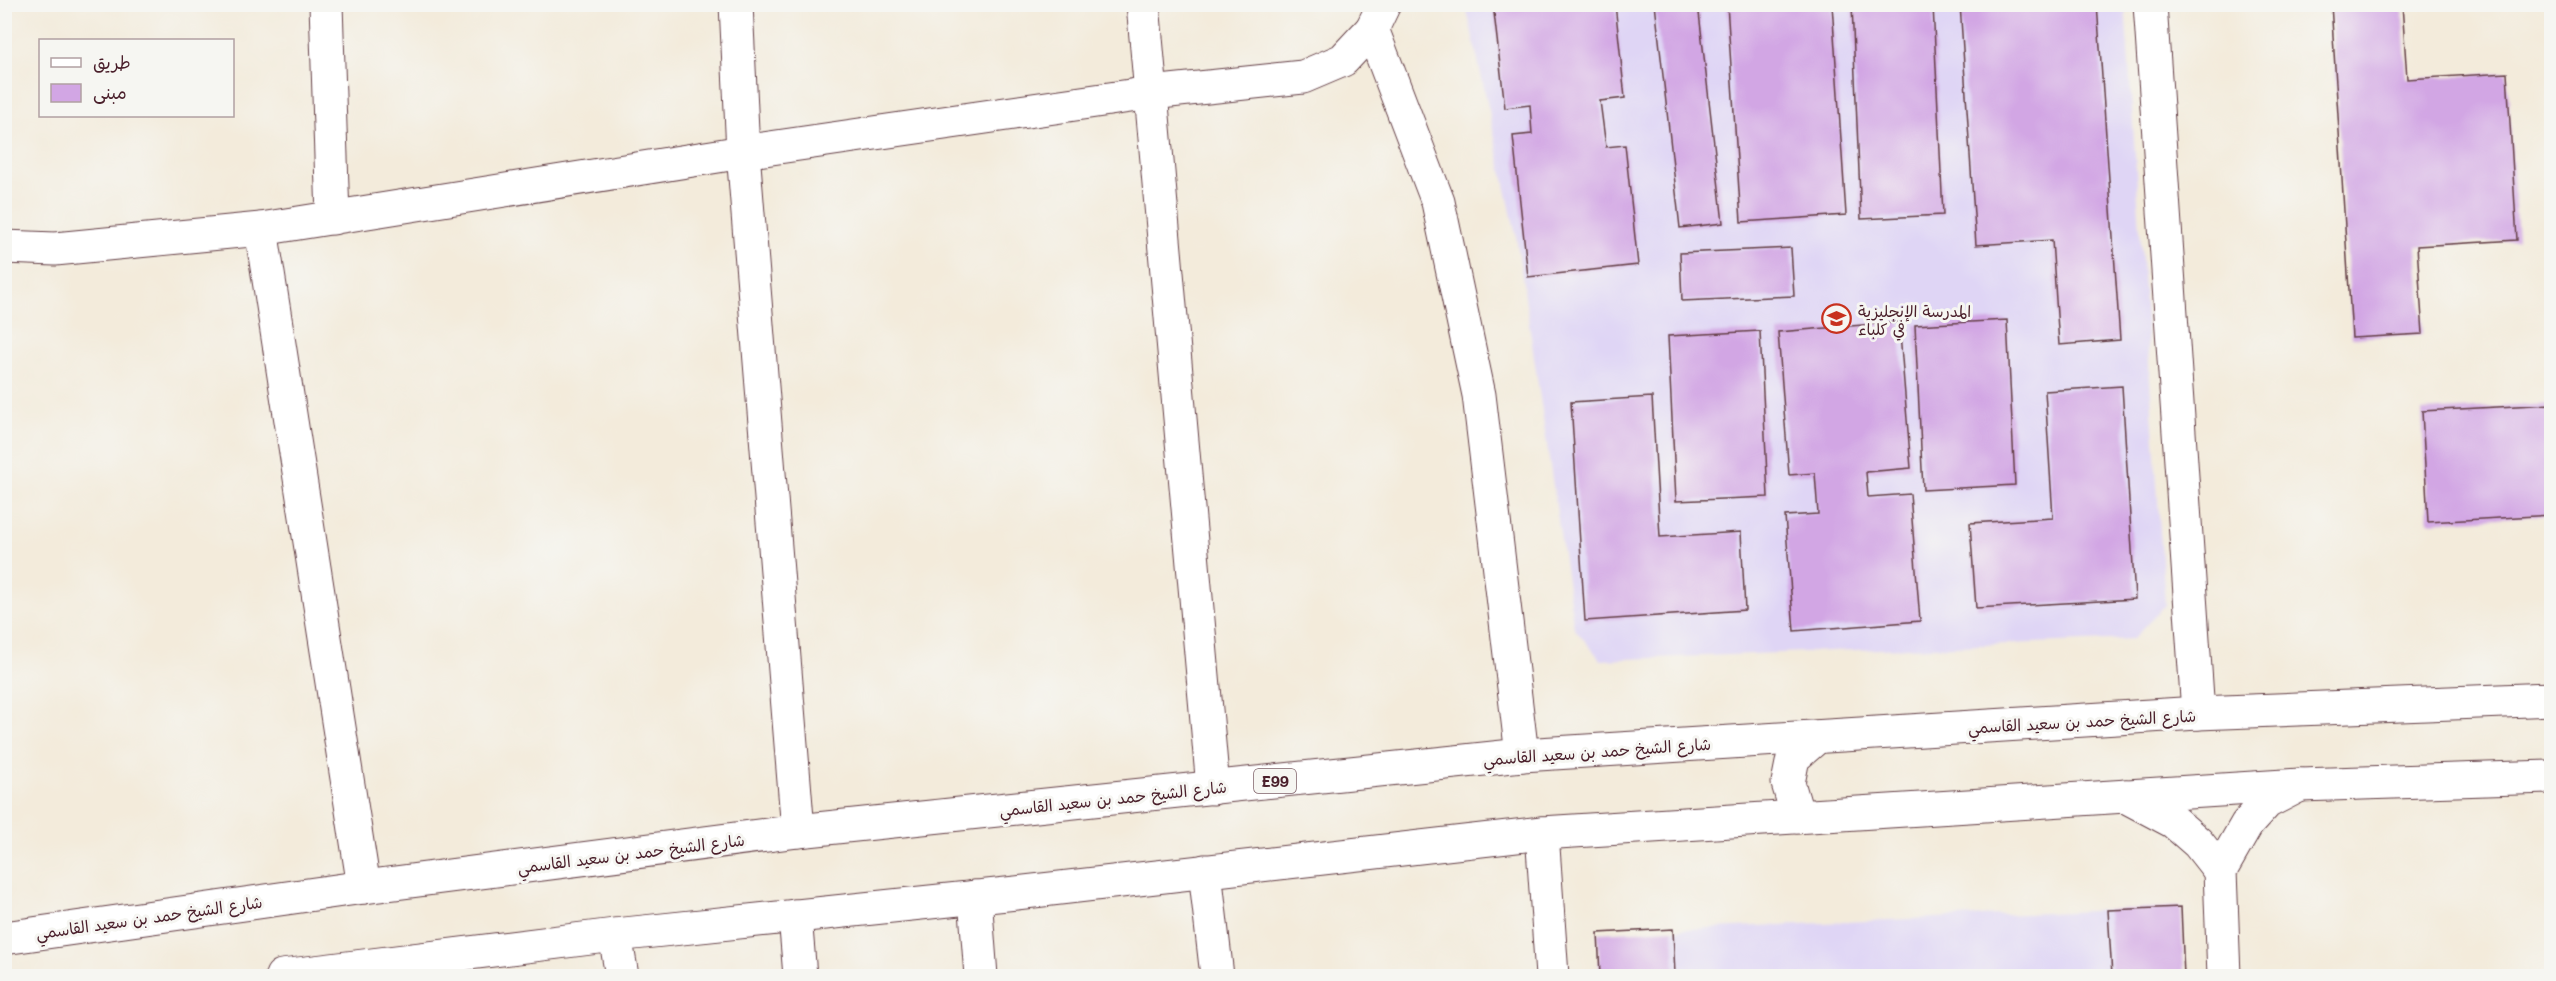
<svg xmlns="http://www.w3.org/2000/svg" width="2556" height="981" viewBox="0 0 2556 981" font-family="Mali,'Playpen Sans Arabic',sans-serif">
  <style>
    .built { fill: #dfd5f5 }
    .building { fill: #d2a6e4 }
    .lines { fill: none; stroke-linecap: round; stroke-linejoin: round }
    .minor-casing { stroke: #633e45; stroke-width: 35 }
    .primary-casing { stroke: #633e45; stroke-width: 35 }
    .minor { stroke: #fff; stroke-width: 33 }
    .primary { stroke: #fff; stroke-width: 33 }
    .labels { text-anchor: middle; dominant-baseline: central; stroke-width: 6; stroke-linejoin: round; paint-order: stroke }
    .shield { fill: #f6f6f2; stroke: #7e6067; stroke-width: 1.5 }
    .shield-label { font-size: 15px; font-weight: bold; fill: #4a1f2b }
    .poi-label { font-size: 16px; fill: #4a1f2b; stroke: #f6f6f2; text-anchor: start }
    .street-label { font-size: 16px; fill: #4a1f2b; stroke: #f6f6f2 }
  </style>
  <rect width="100%" height="100%" fill="#f6f6f2"/>
  <filter id="ink" filterUnits="userSpaceOnUse"><feTurbulence type="fractalNoise" baseFrequency=".0167" numOctaves="2"/><feDisplacementMap in="SourceGraphic" scale="12" xChannelSelector="R" yChannelSelector="G"/><feConvolveMatrix kernelMatrix="1 2 1 2 8 2 1 2 1" color-interpolation-filters="sRGB"/></filter>
  <filter id="wash" filterUnits="userSpaceOnUse"><feTurbulence type="fractalNoise" baseFrequency=".008" numOctaves="4" result="noise"/><feDisplacementMap in="SourceGraphic" scale="24" xChannelSelector="R" yChannelSelector="G"/><feGaussianBlur stdDeviation="1.35" result="paint"/><feColorMatrix in="noise" values="0 0 0 0 0 0 0 0 0 0 0 0 0 0 0 0 0 1.4 0 .05"/><feComposite in="paint" operator="in"/></filter>
  <g filter="url(#wash)">
    <rect width="100%" height="100%" fill="#f3ebdb"/>
    <g class="built">
      <polygon points="1466,5 2125,5 2165,605 2133,639 1601,660 1574,628 1516,235"/>
      <polygon points="2181,907 2184,976 1600,976 1598,933"/>
    </g>
    <g id="blocks">
      <g class="building">
        <polygon points="1493,4 1615,4 1625,98 1600,101 1606,147 1625,145 1638,265 1528,277 1513,136 1532,134 1530,105 1505,108"/>
        <polygon points="1655,4 1698,4 1723,223 1680,228"/>
        <polygon points="1727,4 1832,4 1846,215 1741,222"/>
        <polygon points="1960,4 2097,4 2120,340 2059,345 2052,240 1976,245"/>
        <polygon points="2331,4 2402,4 2407,79 2507,73 2517,240 2417,246 2423,334 2352,338"/>
        <polygon points="1852,5 1933,5 1943,215 1861,219"/>
        <polygon points="1791,248 1794,296 1682,301 1680,253"/>
        <polygon points="2007,320 2015,485 1923,490 1915,325"/>
        <polygon points="1899,322 1911,468 1866,472 1868,497 1910,494 1920,621 1794,631 1785,516 1818,514 1815,473 1789,475 1778,332"/>
        <polygon points="1760,331 1768,497 1676,501 1668,336"/>
        <polygon points="2122,386 2135,599 1976,608 1970,523 2053,518 2045,391"/>
        <polygon points="1652,397 1660,537 1741,532 1745,610 1585,621 1571,402"/>
        <polygon points="2552,404 2552,515 2428,522 2422,411"/>
        <polygon points="2181,907 2184,976 2112,976 2108,910"/>
        <polygon points="1673,929 1675,976 1600,976 1598,933"/>
      </g>
    </g>
  </g>
  <g filter="url(#ink)">
    <use href="#blocks" fill-opacity="0" stroke="#633e45" stroke-width="1.5"/>
    <g class="lines">
      <defs>
        <g id="minor">
          <polyline points="326,4 333,218"/>
          <polyline points="736,4 743,152 798,831"/>
          <polyline points="1143,4 1213,788"/>
          <polyline points="1384,4 1372,29 1438,202 1479,395 1522,755"/>
          <polyline points="2150,4 2198,713"/>
          <polyline points="261,229 364,887"/>
          <polyline points="4,247 55,249 261,229 743,152 1151,93 1303,77 1343,60 1372,29"/>
          <polyline points="2125,796 2174,822 2198,843 2220,871"/>
          <polyline points="1542,833 1552,976"/>
          <polyline points="1205,871 1217,976"/>
          <polyline points="975,897 981,976"/>
          <polyline points="795,916 800,976"/>
          <polyline points="615,935 622,976"/>
          <polyline points="2224,976 2220,871 2247,824 2267,802 2300,785"/>
        </g>
        <g id="primary">
          <polyline points="1798,817 1788,783 1793,758 1817,737"/>
          <polyline points="4,938 364,887 798,831 1522,755 2198,713 2552,699"/>
          <polyline points="282,976 615,935 1016,893 1542,833 2300,785 2552,777"/>
        </g>
      </defs>
      <use href="#minor" class="minor-casing"/>
      <use href="#primary" class="primary-casing"/>
      <use href="#minor" class="minor"/>
      <use href="#primary" class="primary"/>
    </g>
  </g>
  <defs>
    <symbol id="school-ring" viewBox="-11 -11 22 22"><circle r="9.5" fill="#f6f6f2" stroke="#c8321e" stroke-width="1.5"/><path d="M0-5L7-2L0 1L-7-2ZM-4 1L0 2.5L4 1V4Q0 6-4 4Z" fill="#c8321e"/></symbol>
  </defs>
  <g fill-rule="evenodd">
    <use href="#school-ring" x="1820" y="302" width="33" height="33"/>
  </g>
  <g class="labels">
    <rect class="shield" x="1254" y="769" width="42" height="24" rx="4.5"/>
    <g class="shield-label">
      <text x="1275" y="781">E99</text>
    </g>
    <g class="poi-label">
      <text x="1858" y="310">المدرسة الإنجليزية<tspan x="1858" dy="18">في كلباء</tspan></text>
    </g>
    <g class="street-label">
      <text transform="translate(2082 721) rotate(-3)">شارع الشيخ حمد بن سعيد القاسمي</text>
      <text transform="translate(1597 751) rotate(-4)">شارع الشيخ حمد بن سعيد القاسمي</text>
      <text transform="translate(1113 798) rotate(-6)">شارع الشيخ حمد بن سعيد القاسمي</text>
      <text transform="translate(631 853) rotate(-7)">شارع الشيخ حمد بن سعيد القاسمي</text>
      <text transform="translate(149 917) rotate(-8)">شارع الشيخ حمد بن سعيد القاسمي</text>
    </g>
  </g>
  <rect width="2556" height="981" fill="none" stroke="#f6f6f2" stroke-width="24"/>
  <rect x="39" y="39" width="195" height="78" fill="#f6f6f2" stroke="#b1a0a2" stroke-width="1.5"/>
  <rect x="51" y="58" width="30" height="9" fill="#ffffff" stroke="#b1a0a2" stroke-width="1.5"/>
  <text x="93" y="69" font-size="18" fill="#4a1f2b">طريق</text>
  <rect x="51" y="84" width="30" height="18" fill="#d2a6e4" stroke="#b1a0a2" stroke-width="1.5"/>
  <text x="93" y="99" font-size="18" fill="#4a1f2b">مبنى</text>
</svg>
